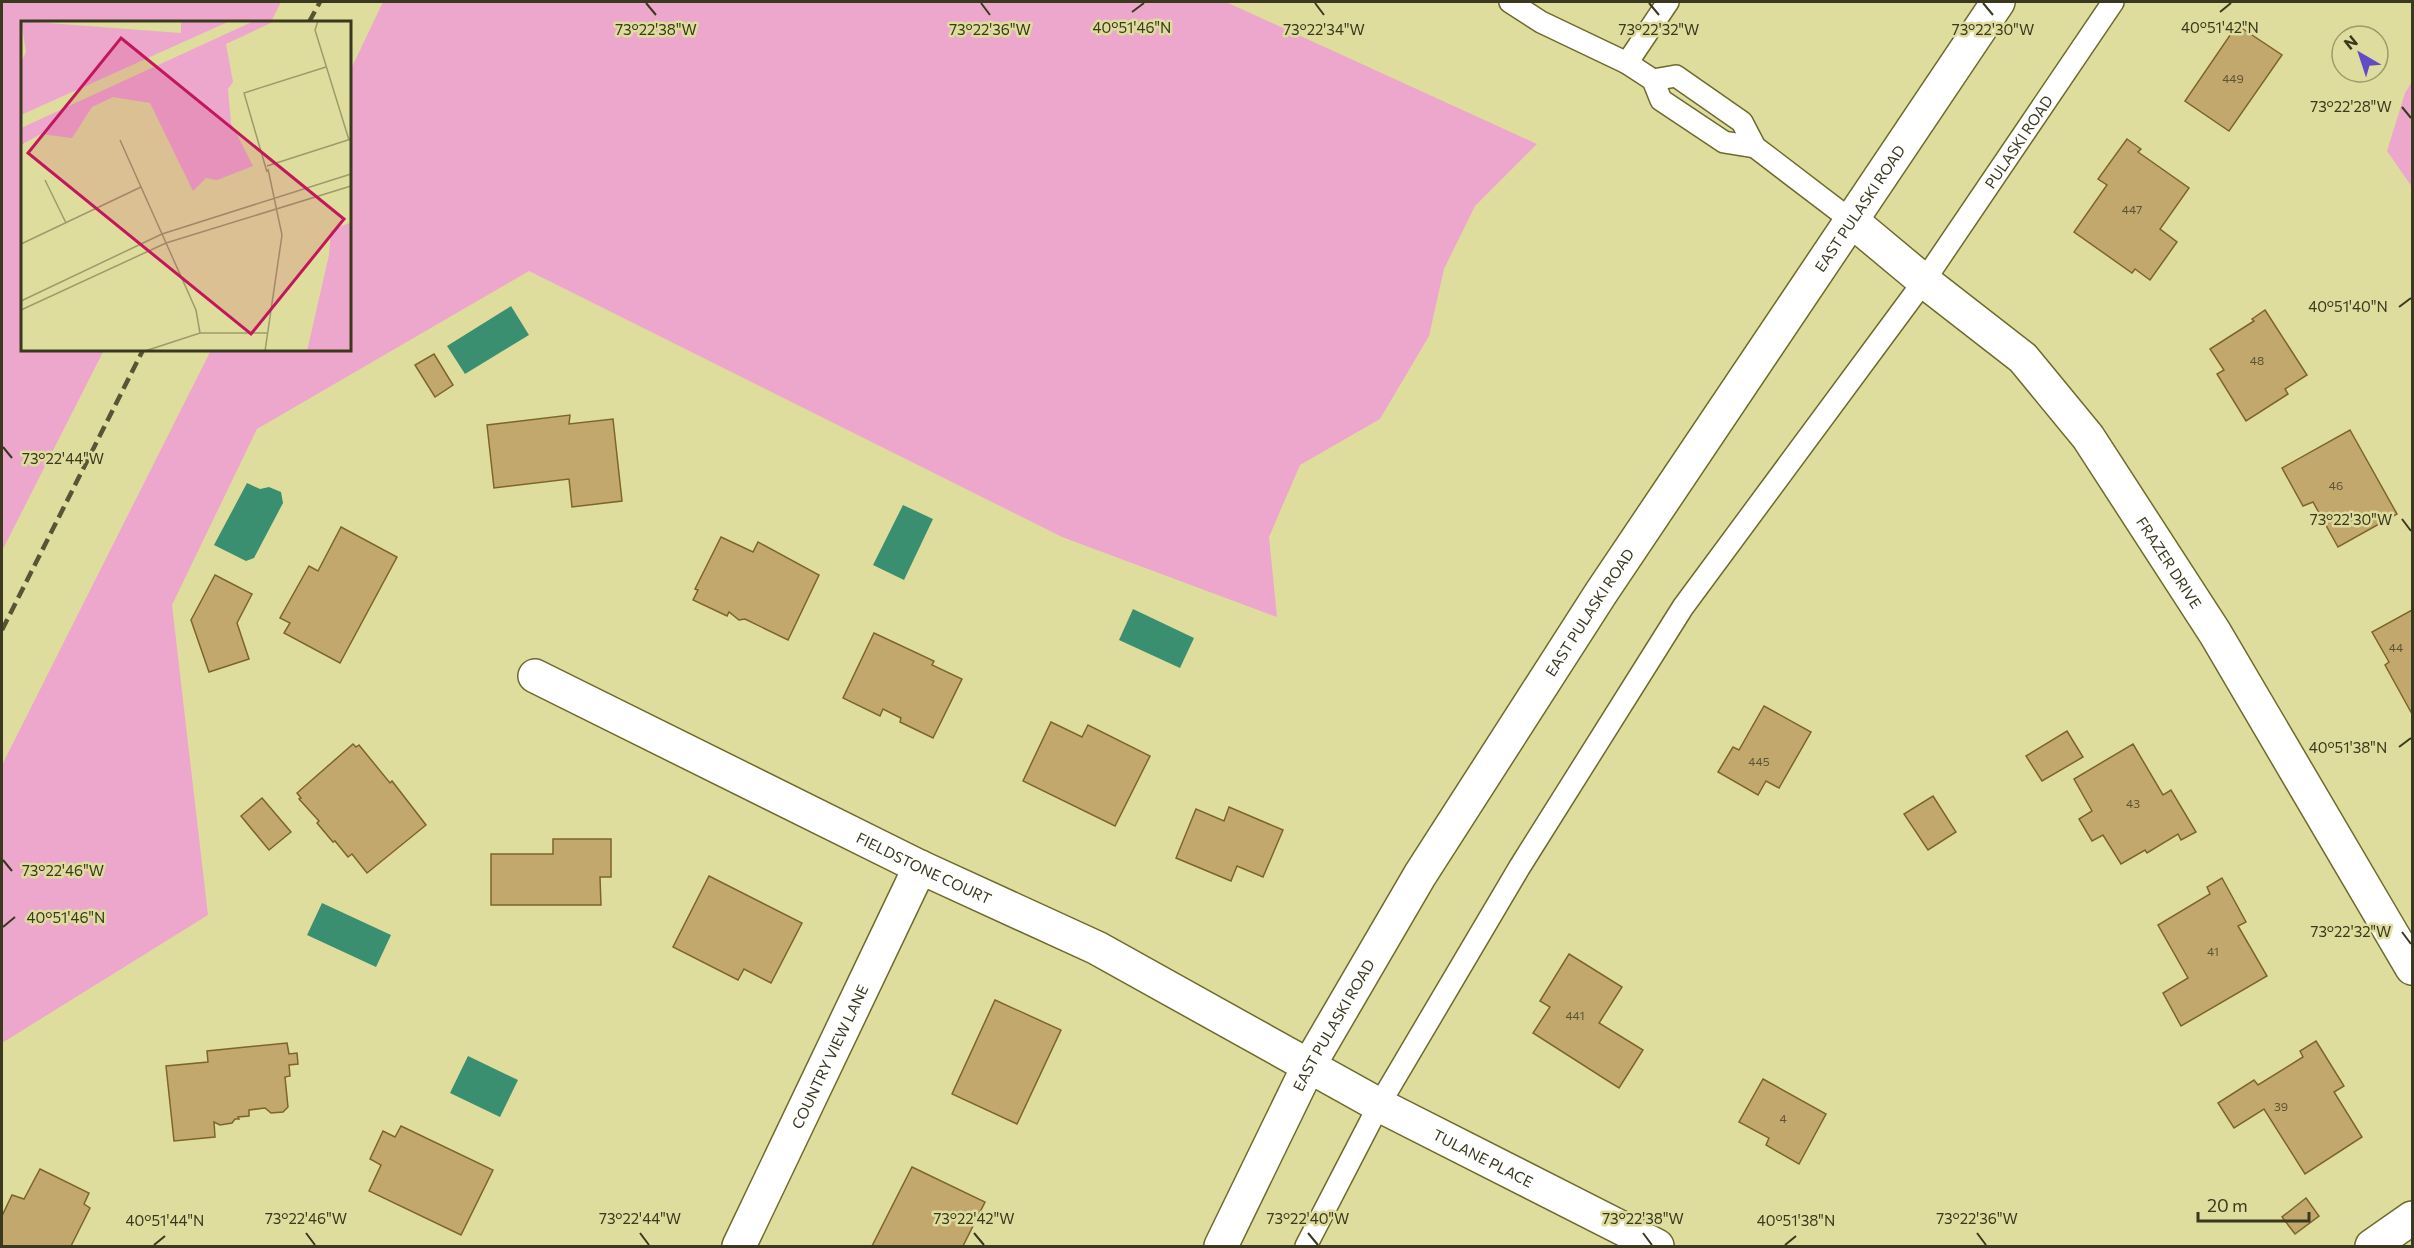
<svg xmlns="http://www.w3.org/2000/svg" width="2414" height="1248" viewBox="0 0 2414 1248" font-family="Commissioner,sans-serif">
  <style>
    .green { fill: #eda7cc }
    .water { fill: #3b8f71 }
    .building { fill: #c3a86e; stroke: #7d652a; stroke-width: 1.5 }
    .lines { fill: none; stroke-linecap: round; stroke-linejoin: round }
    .service-casing { stroke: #6d6a2c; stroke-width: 24 }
    .minor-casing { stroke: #6d6a2c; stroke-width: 36 }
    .secondary-casing { stroke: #6d6a2c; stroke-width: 36 }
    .service { stroke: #fff; stroke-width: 21 }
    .minor { stroke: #fff; stroke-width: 33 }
    .secondary { stroke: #fff; stroke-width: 33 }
    .rail { stroke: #565534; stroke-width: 4.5; stroke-dasharray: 12 6; stroke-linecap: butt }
    .ticks { fill: none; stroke: #3a391f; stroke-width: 2 }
    .labels { text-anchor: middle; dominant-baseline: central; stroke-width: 5; stroke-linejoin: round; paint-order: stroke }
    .number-label { font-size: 12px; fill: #5c5533 }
    .street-label { font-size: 15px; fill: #3a391f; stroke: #dfdd9d }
    .inset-road { fill: none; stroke: #9d9b6b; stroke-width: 1.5 }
    .view { fill: #c2185b; fill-opacity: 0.15; stroke: #c2185b; stroke-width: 3 }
    .inset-edge { fill: none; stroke: #3a391f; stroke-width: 3 }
    .ticks-label { font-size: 15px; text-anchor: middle; fill: #3a391f; stroke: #dfdd9d; stroke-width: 5; stroke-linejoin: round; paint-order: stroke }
  </style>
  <rect width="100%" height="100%" fill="#dfdd9d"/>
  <g class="green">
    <polygon points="2,2 281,2 271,22 22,22 22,350 104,350 2,551"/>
    <polygon points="383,2 1226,2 1537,144 1475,206 1444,269 1429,336 1380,419 1300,465 1269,537 1277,617 1062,537 529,271 257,429 172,605 208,915 2,1043 2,765 211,350 350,350 350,71"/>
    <polygon points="2412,82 2412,187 2387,151 2405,93"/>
  </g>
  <g class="water">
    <polygon points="511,306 529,335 465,374 447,346"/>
    <polygon points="247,483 260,489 269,487 281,492 283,503 254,558 246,561 214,545"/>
    <polygon points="903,505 933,519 904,580 873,565"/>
    <polygon points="1133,609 1194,638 1180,668 1119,640"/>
    <polygon points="322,903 391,935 376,967 307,935"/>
    <polygon points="468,1056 518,1080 500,1117 450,1093"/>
  </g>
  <g class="building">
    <polygon points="2237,25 2282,55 2229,131 2185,101"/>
    <polygon points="2127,139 2141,149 2138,152 2189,188 2160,229 2177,242 2150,280 2135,269 2132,273 2074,232 2107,185 2098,179"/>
    <polygon points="2265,310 2307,375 2285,389 2288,394 2246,421 2217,374 2224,370 2210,349 2254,321 2252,319"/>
    <polygon points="434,354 453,385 435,397 415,365"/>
    <polygon points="570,415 569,424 613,419 622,501 572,507 569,479 494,488 487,425"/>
    <polygon points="2350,430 2397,514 2338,547 2313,502 2303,506 2282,468"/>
    <polygon points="341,527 397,557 340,663 284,633 290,623 280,618 309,566 318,571"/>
    <polygon points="721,537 753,552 758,542 819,575 788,640 745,619 739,620 729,612 727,616 693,600 698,590 695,589"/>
    <polygon points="215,575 252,594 237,623 249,659 209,672 191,620"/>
    <polygon points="2412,610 2412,714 2385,665 2389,662 2372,632"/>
    <polygon points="874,633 934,661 932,665 962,679 933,738 900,722 901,718 883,709 880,716 843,698"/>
    <polygon points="1764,706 1811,732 1779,788 1766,781 1758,795 1718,772 1733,747 1739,750"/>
    <polygon points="1051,722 1082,737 1088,725 1150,756 1115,826 1023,781"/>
    <polygon points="2067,731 2083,757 2042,781 2026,756"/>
    <polygon points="353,744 356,747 359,745 390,783 392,781 426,825 367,873 352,854 348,857 335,841 333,842 317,823 319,821 299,799 301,798 297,793"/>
    <polygon points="2133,744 2163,795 2171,790 2196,832 2181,840 2178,834 2147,853 2145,850 2121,864 2103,835 2092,841 2079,819 2092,811 2074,779"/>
    <polygon points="1933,796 1956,832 1928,850 1904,814"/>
    <polygon points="262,798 291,832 269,850 241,816"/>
    <polygon points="1229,807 1283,830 1263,877 1237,866 1231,881 1176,858 1196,809 1224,821"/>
    <polygon points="553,839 611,839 611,877 600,877 601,905 491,905 491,854 553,854"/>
    <polygon points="709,876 802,923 771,983 744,969 738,980 673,947"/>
    <polygon points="2222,878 2246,922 2238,926 2267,976 2181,1026 2163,993 2188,978 2158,925 2210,894 2207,887"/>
    <polygon points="1569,954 1622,987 1599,1023 1643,1050 1619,1088 1533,1033 1550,1007 1540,1001"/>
    <polygon points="995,1000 1061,1030 1017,1124 952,1094"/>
    <polygon points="2316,1041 2344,1086 2334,1092 2362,1137 2305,1174 2264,1109 2234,1128 2218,1103 2254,1080 2258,1085 2303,1057 2300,1051"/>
    <polygon points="287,1043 289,1054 297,1053 298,1064 289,1065 290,1076 285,1077 288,1107 283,1112 271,1113 265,1108 249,1110 249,1116 238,1117 239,1119 235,1119 232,1123 220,1125 214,1122 215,1137 174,1141 166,1066 208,1062 207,1051"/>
    <polygon points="1763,1079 1826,1114 1799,1164 1766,1145 1769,1138 1739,1122"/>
    <polygon points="401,1126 493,1170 461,1235 369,1191 381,1165 370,1159 383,1131 395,1137"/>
    <polygon points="912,1167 985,1202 963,1246 872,1246"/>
    <polygon points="40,1169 89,1193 84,1204 90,1208 71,1246 2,1246 2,1216 12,1195 24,1199"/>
    <polygon points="2306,1198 2319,1216 2295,1234 2282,1217"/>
  </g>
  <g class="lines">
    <defs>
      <g id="service">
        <polyline points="1510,2 1541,22 1627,63 1653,80 1661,100 1724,142 1755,147"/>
        <polyline points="1627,63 1668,2"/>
        <polyline points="1653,80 1676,76 1742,122 1755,147 1852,221"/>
        <path id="s1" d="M1306,1246L1379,1105L1519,868L1683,607L1924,281L2113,2"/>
      </g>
      <g id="minor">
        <path id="s2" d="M1852,221L1924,281L2023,358L2088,437L2215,633L2412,968"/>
        <path id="s3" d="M535,676L920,867L1097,948L1379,1105L1657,1246"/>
        <path id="s4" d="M739,1246L920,867"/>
        <polyline points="2372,1246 2412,1218"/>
      </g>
      <g id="secondary">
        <path id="s5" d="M1221,1246L1308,1067L1420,875L1601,593L1998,2"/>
      </g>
    </defs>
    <use href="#service" class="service-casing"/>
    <use href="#minor" class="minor-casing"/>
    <use href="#secondary" class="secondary-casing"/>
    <use href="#service" class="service"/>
    <use href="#minor" class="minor"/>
    <use href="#secondary" class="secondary"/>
    <g class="rail">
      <polyline points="309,22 320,2"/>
      <polyline points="2,630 143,350"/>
    </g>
  </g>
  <path class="ticks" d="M646,3L656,15M981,3L990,15M1315,3L1324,15M1649,3L1659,15M1983,3L1993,15M1132,12L1144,3M2220,12L2231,3M2402,107L2411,118M2399,307L2411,298M3,447L12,458M2402,519L2411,531M2399,747L2411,738M3,860L12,871M3,927L15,917M2402,932L2411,944M306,1233L315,1245M640,1233L649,1245M974,1233L984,1245M1308,1233L1318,1245M1643,1233L1652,1245M1977,1233L1986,1245M154,1245L165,1236M1785,1245L1796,1236"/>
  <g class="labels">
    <g class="number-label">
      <text x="2233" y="78">449</text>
      <text x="2132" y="209">447</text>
      <text x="2257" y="360">48</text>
      <text x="2336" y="485">46</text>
      <text x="2396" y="647">44</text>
      <text x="1759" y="761">445</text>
      <text x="2133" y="803">43</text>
      <text x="2213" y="951">41</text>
      <text x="1575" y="1015">441</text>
      <text x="2281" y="1106">39</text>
      <text x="1783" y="1118">4</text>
    </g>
    <g class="street-label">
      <text stroke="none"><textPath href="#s1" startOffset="1316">PULASKI ROAD</textPath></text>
      <text stroke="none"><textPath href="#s5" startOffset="1220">EAST PULASKI ROAD</textPath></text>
      <text stroke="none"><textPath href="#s2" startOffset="471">FRAZER DRIVE</textPath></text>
      <text stroke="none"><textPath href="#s5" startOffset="734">EAST PULASKI ROAD</textPath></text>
      <text stroke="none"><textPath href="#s3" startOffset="434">FIELDSTONE COURT</textPath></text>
      <text stroke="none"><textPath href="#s5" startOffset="248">EAST PULASKI ROAD</textPath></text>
      <text stroke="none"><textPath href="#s4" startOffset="210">COUNTRY VIEW LANE</textPath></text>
      <text stroke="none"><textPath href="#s3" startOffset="1064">TULANE PLACE</textPath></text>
    </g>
  </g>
  <g transform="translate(21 21)">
    <rect width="330" height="330" fill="#dfdd9d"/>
    <path d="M0,0L160,12V0H209L0,94V41L5,31ZM233,0H254L205,23L212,61L207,68L210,102L232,145L196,159L185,157L172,170L129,82L92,76L71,86L51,117L20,113L0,124V107ZM330,201V330H286L308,234L310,210Z" fill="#eda7cc"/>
    <path class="inset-road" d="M297,0L294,9L328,119M99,119L175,289L179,312M246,145L330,118M246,151L223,72L305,46M24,159L45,202M0,223L120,166M0,280L141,213L330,153M0,289L145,222L330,165M124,330L179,312H246M244,330L261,214L247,148"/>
    <path class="view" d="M100,17L323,198L230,313L7,132Z"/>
    <rect width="330" height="330" class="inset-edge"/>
  </g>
  <g class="ticks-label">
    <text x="1132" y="33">40°51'46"N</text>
    <text x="2220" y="33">40°51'42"N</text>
    <text x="656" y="35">73°22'38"W</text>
    <text x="1324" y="35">73°22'34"W</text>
    <text x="1659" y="35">73°22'32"W</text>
    <text x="1993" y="35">73°22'30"W</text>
    <text x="990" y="35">73°22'36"W</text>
    <text x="2351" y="112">73°22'28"W</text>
    <text x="2348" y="312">40°51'40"N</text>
    <text x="63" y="464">73°22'44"W</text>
    <text x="2351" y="525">73°22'30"W</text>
    <text x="2348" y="753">40°51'38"N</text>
    <text x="63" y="876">73°22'46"W</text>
    <text x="66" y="923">40°51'46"N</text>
    <text x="2351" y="937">73°22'32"W</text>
    <text x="306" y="1224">73°22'46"W</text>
    <text x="640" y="1224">73°22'44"W</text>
    <text x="974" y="1224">73°22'42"W</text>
    <text x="1308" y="1224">73°22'40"W</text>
    <text x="1643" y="1224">73°22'38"W</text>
    <text x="1977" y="1224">73°22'36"W</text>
    <text x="165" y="1226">40°51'44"N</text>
    <text x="1796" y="1226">40°51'38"N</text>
  </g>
  <rect width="2414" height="1248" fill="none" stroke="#3a391f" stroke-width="6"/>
  <g transform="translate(2360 54) rotate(321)"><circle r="28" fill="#dfdd9d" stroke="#9d9b6b" stroke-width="1.5"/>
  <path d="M0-4.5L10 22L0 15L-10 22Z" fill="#624bc4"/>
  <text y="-9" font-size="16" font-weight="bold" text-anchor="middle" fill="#3a391f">N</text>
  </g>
  <path d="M2198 1212v9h111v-9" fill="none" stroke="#3a391f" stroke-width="3"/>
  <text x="2207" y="1212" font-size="18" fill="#3a391f" stroke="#dfdd9d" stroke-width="4.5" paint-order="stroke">20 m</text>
</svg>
